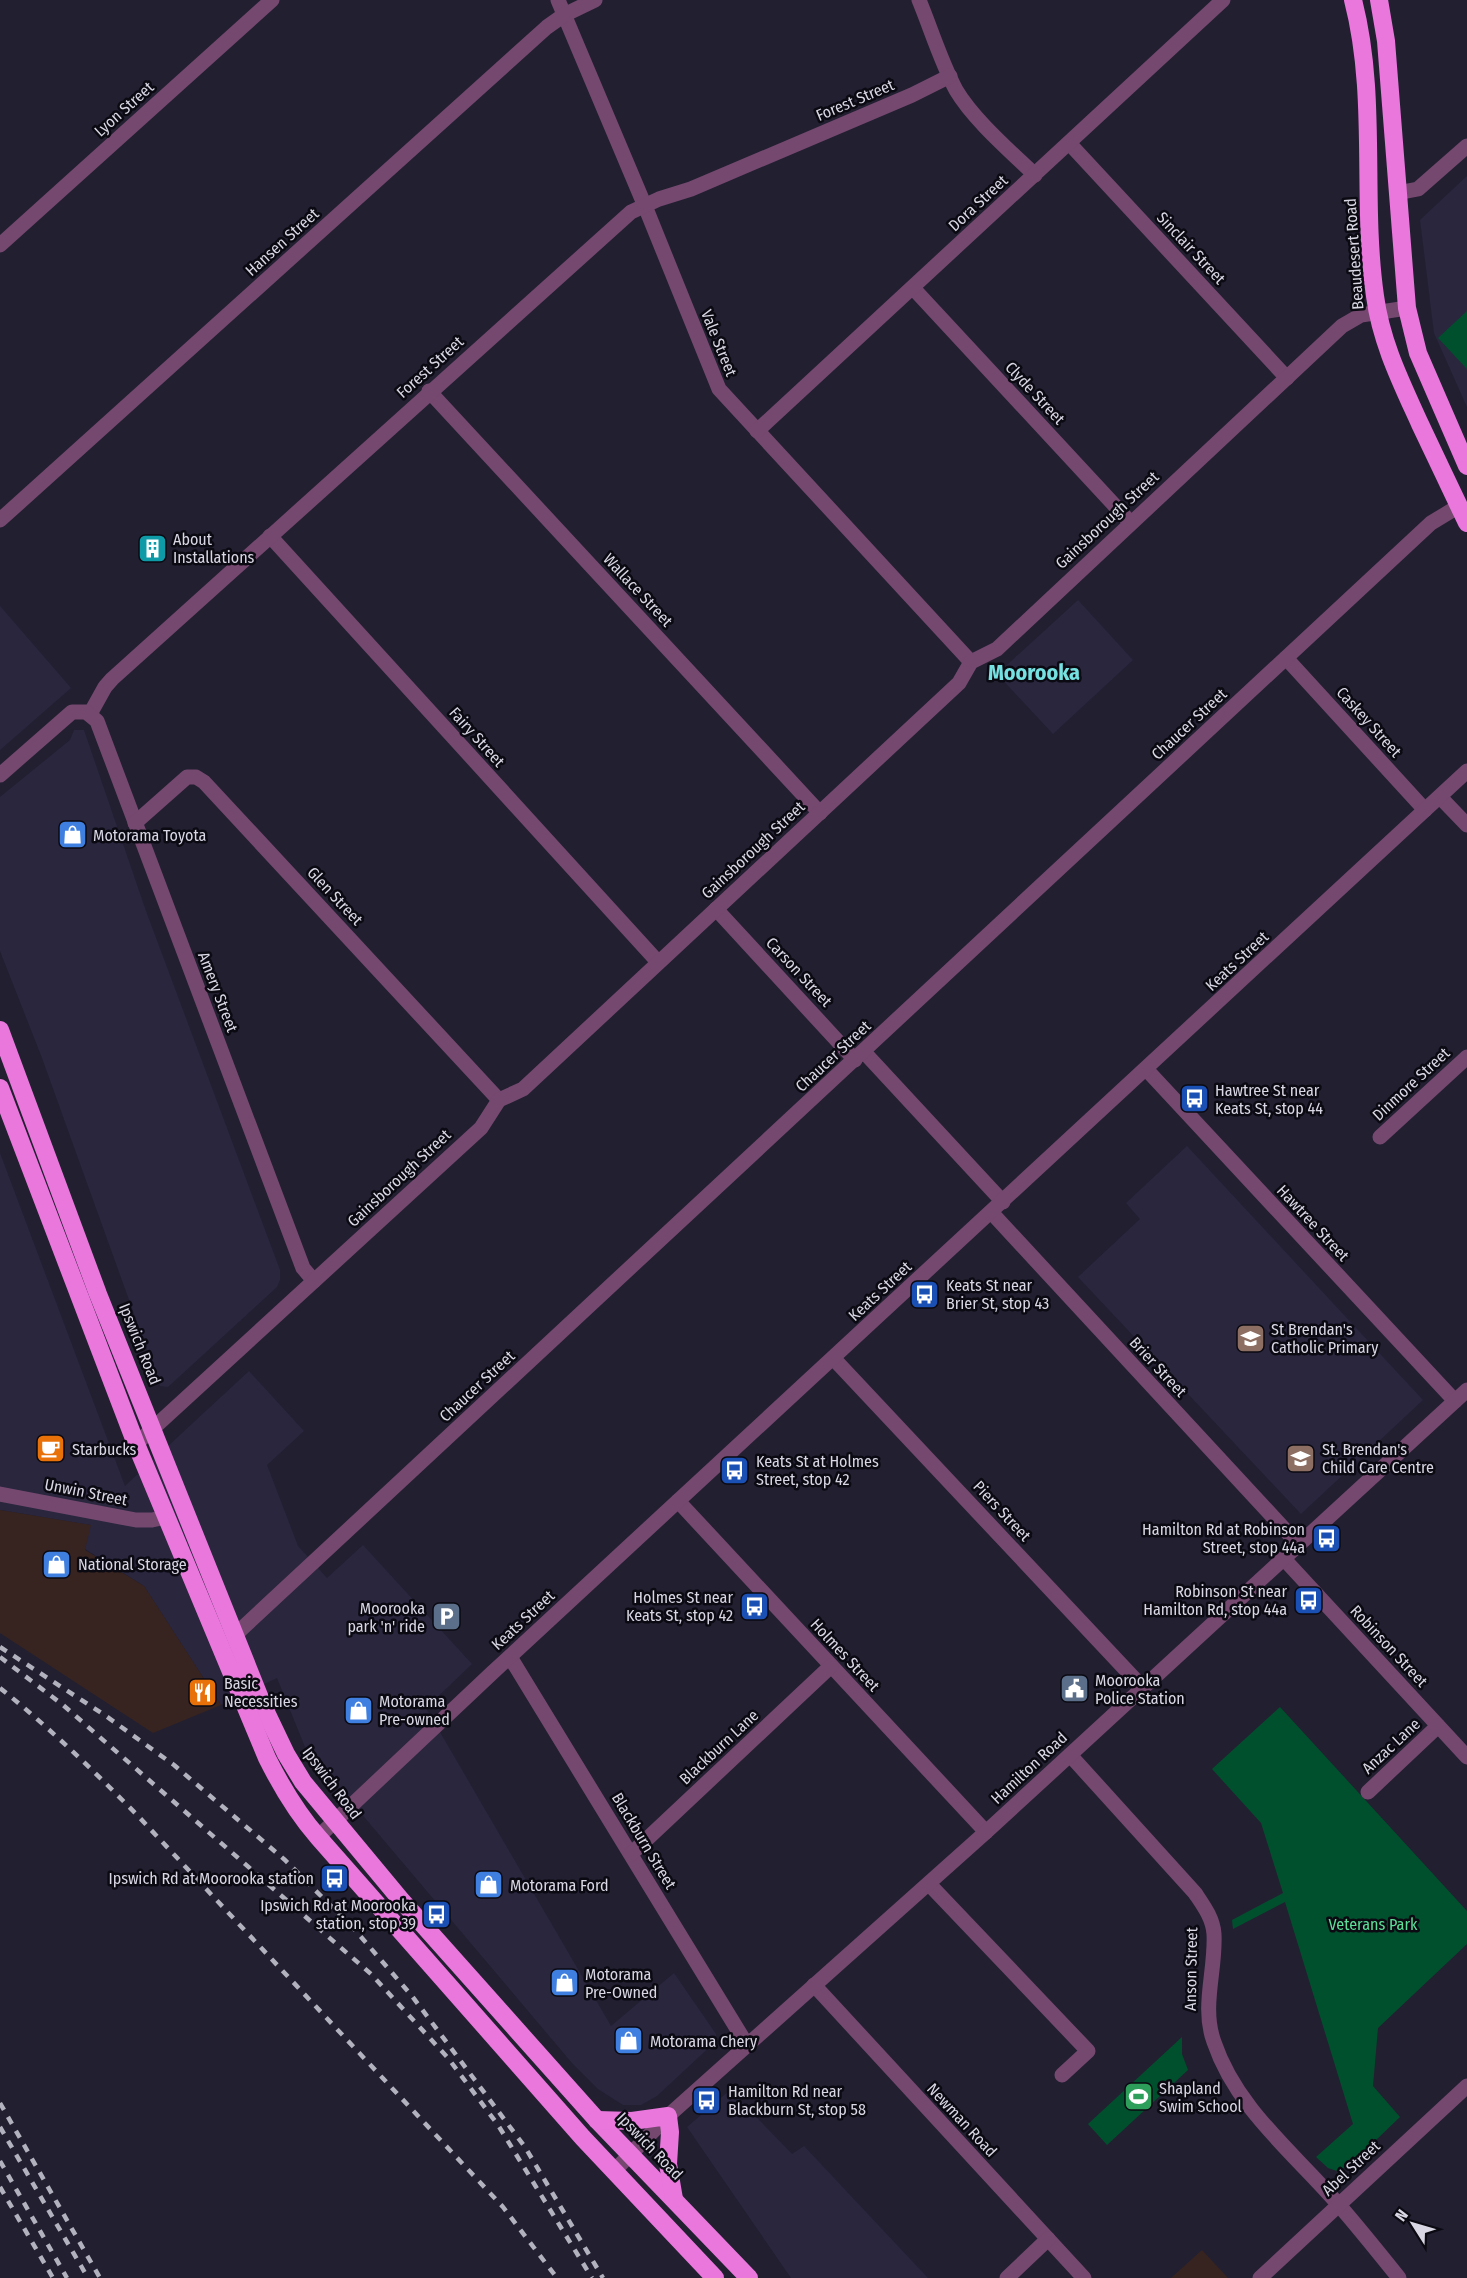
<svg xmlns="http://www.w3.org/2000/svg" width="1467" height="2278" viewBox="0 0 1467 2278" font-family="'Fira Sans Condensed',sans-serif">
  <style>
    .built { fill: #29263e }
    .industrial { fill: #372420 }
    .green { fill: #00502d }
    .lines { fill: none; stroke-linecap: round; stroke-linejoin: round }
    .minor { stroke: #75486f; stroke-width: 15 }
    .highway { stroke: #e977dc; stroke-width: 18 }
    .rail { stroke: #b2b1be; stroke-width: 4.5; stroke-dasharray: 8 8; stroke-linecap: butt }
    .labels { text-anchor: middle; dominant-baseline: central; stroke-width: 5; stroke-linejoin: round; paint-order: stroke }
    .street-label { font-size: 16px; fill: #d8d7e3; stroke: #0b0a12 }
    .poi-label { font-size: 16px; fill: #d8d7e3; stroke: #0b0a12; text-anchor: start }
    .park-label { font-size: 16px; fill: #5ce098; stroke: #0b0a12 }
    .district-label { font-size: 22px; font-weight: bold; fill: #75e1e1; stroke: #0b0a12 }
  </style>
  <rect width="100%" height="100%" fill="#221f31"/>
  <g class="built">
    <polygon points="1467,176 1467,407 1434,333 1420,220"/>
    <polygon points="1078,600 1133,660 1053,734 997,674"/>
    <polygon points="0,606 71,688 0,750"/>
    <polygon points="74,730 84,730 146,911 280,1270 280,1280 277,1287 168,1387 160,1386 42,1058 0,951 0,797 70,740"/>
    <polygon points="1187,1146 1423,1400 1301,1514 1078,1277 1140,1219 1126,1203"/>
    <polygon points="0,1153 125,1486 249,1371 304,1431 267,1465 298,1546 327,1578 363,1545 472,1664 426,1708 611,2026 674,1973 716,2034 716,2041 657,2096 641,2105 623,2105 598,2089 572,2063 305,1747 277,1678 221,1705 144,1586 85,1549 90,1525 0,1510"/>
    <polygon points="730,2090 792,2154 804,2146 928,2278 791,2278 687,2127"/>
  </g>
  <g class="industrial">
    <polygon points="0,1510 91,1525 85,1550 144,1586 221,1705 153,1733 0,1633"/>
    <polygon points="1202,2250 1228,2278 1171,2278"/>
  </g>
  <g class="green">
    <polygon points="1467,311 1467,369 1438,338"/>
    <polygon points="1280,1707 1467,1911 1467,1944 1378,2028 1373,2086 1400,2117 1350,2165 1337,2171 1328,2168 1316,2157 1353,2124 1285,1902 1233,1929 1232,1920 1283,1893 1261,1823 1212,1769"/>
    <polygon points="1182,2037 1182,2054 1188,2070 1107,2145 1088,2124"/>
  </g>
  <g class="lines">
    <g class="minor">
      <polyline points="558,0 647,211 719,389 971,662"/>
      <path d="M919,0C931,29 941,62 956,90C973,119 1010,151 1035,175"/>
      <polyline points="1069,143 1287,378"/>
      <polyline points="1397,193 1418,189 1467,146"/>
      <polyline points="0,245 272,0"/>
      <polyline points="913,288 1130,522"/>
      <polyline points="429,391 820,813"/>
      <polyline points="757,431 1223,0"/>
      <polyline points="0,520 547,27 564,15 595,0"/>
      <polyline points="270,536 658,962"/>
      <polyline points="1286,658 1425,810"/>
      <polyline points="90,714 105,687 112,679 631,212 659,199 691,189 912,95 950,76"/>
      <polyline points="0,775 72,712 86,712 97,721 303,1268 314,1281"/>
      <polyline points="1440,797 1467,825"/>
      <polyline points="135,823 187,777 196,777 204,782 499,1100"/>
      <polyline points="716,909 855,1060"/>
      <polyline points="864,1052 1003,1202"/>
      <polyline points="1146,1069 1455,1401"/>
      <polyline points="1380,1137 1467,1057"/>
      <polyline points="991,1212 1299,1545"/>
      <polyline points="834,1359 1143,1688"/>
      <polyline points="136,1444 481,1128 499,1100 523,1089 959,683 971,662 997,649 1342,326 1361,315 1407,308"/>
      <polyline points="0,1494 136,1520 152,1520 166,1517"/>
      <polyline points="678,1501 986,1832"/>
      <polyline points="1284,1559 1467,1757"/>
      <polyline points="235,1635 1431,523 1459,506"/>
      <polyline points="510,1657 747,2045"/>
      <path d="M1070,1755L1195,1893C1203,1905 1213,1918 1214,1934C1216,1970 1201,2007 1214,2042C1236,2108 1294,2153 1338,2204C1359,2228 1379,2253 1399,2278"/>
      <polyline points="1368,1792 1438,1726"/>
      <polyline points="318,1837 492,1673 1467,771"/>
      <polyline points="631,1854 831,1666"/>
      <polyline points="929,1884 1088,2051 1062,2075"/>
      <polyline points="814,1985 1084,2278"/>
      <polyline points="614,2171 668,2116 986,1832 1467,1390"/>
      <polyline points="1007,2278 1048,2239"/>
      <polyline points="1260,2278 1467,2086"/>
    </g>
    <g class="highway">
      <path d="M1353,0C1378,96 1361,198 1375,296C1381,342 1401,382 1420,424C1436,457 1451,490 1467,523"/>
      <polyline points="1379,0 1386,41 1407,308 1418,353 1467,466"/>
      <polyline points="0,1030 98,1294 264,1708 286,1754 303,1782 401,1900 597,2120 749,2278"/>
      <path d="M0,1088L136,1444L267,1758C281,1786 297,1813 318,1837L583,2138L715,2278"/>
      <polyline points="597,2120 632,2121 668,2116 670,2132 668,2164 674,2199"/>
    </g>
    <g class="rail">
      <polyline points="0,1647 106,1716 174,1765 285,1860 355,1930 412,1996 525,2147 603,2278"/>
      <polyline points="0,1657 63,1705 371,1974 448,2058 498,2125 592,2278"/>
      <path d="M0,1688C50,1728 95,1772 139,1817L503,2207L557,2278"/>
      <polyline points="0,2103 100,2278"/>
      <polyline points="0,2127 88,2278"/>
      <polyline points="0,2161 67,2278"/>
      <polyline points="0,2187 53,2278"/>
    </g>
  </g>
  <defs>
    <symbol id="building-square" viewBox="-11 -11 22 22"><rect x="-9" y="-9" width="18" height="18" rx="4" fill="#0f9aa8" stroke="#0b0a12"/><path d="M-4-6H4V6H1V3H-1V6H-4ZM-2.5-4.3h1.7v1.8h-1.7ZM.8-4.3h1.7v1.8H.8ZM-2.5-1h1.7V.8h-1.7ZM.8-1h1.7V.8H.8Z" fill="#fff"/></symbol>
    <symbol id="shop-square" viewBox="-11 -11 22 22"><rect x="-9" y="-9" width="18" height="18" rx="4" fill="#3f7fe0" stroke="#0b0a12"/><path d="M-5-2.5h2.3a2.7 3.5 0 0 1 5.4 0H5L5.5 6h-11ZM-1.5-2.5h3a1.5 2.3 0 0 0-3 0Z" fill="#fff"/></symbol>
    <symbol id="bus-square" viewBox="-11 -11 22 22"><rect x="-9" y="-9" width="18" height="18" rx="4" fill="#1a4fb4" stroke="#0b0a12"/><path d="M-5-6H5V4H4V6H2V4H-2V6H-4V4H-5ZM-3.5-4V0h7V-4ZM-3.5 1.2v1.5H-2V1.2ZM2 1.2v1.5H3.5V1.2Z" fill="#fff"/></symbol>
    <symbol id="school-square" viewBox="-11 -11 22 22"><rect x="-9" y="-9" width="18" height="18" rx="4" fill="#8d6e63" stroke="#0b0a12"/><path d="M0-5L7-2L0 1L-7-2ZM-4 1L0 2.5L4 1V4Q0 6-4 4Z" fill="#fff"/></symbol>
    <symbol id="cafe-square" viewBox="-11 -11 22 22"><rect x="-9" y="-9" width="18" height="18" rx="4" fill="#e8710a" stroke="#0b0a12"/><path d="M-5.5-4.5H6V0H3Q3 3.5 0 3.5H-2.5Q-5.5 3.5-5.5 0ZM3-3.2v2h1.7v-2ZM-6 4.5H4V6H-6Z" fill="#fff"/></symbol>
    <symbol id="parking-square" viewBox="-11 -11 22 22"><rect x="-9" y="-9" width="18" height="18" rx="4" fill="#5c6f8a" stroke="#0b0a12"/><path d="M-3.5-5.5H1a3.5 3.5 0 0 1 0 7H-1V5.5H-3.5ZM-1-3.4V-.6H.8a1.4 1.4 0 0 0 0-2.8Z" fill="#fff"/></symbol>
    <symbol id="civic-square" viewBox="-11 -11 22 22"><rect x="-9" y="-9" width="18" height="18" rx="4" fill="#5c6f8a" stroke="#0b0a12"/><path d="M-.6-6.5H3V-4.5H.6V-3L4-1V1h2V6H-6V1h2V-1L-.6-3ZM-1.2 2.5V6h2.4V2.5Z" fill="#fff"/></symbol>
    <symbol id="restaurant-square" viewBox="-11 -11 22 22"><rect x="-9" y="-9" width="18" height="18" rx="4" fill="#e8710a" stroke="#0b0a12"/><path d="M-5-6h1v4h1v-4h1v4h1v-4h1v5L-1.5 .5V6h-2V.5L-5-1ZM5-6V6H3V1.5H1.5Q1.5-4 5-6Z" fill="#fff"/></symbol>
    <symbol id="stadium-square" viewBox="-11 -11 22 22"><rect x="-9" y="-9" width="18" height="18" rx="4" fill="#2e9e5b" stroke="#0b0a12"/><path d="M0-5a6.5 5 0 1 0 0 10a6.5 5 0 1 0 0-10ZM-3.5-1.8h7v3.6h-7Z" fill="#fff"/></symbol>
  </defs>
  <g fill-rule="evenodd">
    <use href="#building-square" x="136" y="532" width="33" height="33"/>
    <use href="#shop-square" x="56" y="818" width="33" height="33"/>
    <use href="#bus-square" x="1178" y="1082" width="33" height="33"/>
    <use href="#bus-square" x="908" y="1278" width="33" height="33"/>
    <use href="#school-square" x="1234" y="1322" width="33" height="33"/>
    <use href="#cafe-square" x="34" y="1432" width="33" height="33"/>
    <use href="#school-square" x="1284" y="1442" width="33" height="33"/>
    <use href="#bus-square" x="718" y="1454" width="33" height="33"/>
    <use href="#bus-square" x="1310" y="1522" width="33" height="33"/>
    <use href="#shop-square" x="40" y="1548" width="33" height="33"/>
    <use href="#bus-square" x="1292" y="1584" width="33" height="33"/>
    <use href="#bus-square" x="738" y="1590" width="33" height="33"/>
    <use href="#parking-square" x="430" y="1600" width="33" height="33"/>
    <use href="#civic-square" x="1058" y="1672" width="33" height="33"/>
    <use href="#restaurant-square" x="186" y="1676" width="33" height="33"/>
    <use href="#shop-square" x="342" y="1694" width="33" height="33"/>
    <use href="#bus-square" x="318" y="1862" width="33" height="33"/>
    <use href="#shop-square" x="472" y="1868" width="33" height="33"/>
    <use href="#bus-square" x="420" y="1898" width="33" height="33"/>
    <use href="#shop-square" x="548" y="1966" width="33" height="33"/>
    <use href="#shop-square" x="612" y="2024" width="33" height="33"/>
    <use href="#stadium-square" x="1122" y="2080" width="33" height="33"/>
    <use href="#bus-square" x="690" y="2084" width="33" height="33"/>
  </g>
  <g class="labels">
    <g class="street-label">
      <text transform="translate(855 100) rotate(-23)">Forest Street</text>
      <text transform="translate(124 109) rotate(-42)">Lyon Street</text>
      <text transform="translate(978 203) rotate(-43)">Dora Street</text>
      <text transform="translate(282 242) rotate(-42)">Hansen Street</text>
      <text transform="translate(1191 248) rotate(47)">Sinclair Street</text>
      <text transform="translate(1354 254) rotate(-94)">Beaudesert Road</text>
      <text transform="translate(719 343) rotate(68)">Vale Street</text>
      <text transform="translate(430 367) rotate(-42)">Forest Street</text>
      <text transform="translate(1035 393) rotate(47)">Clyde Street</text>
      <text transform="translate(1107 520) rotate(-43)">Gainsborough Street</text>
      <text transform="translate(638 590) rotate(47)">Wallace Street</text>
      <text transform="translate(1369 722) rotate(48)">Caskey Street</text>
      <text transform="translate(1189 724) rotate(-43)">Chaucer Street</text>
      <text transform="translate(477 737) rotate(48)">Fairy Street</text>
      <text transform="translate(753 850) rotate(-43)">Gainsborough Street</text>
      <text transform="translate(335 896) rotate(47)">Glen Street</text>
      <text transform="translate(1237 961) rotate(-43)">Keats Street</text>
      <text transform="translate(799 972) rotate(47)">Carson Street</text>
      <text transform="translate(218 992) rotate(69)">Amery Street</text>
      <text transform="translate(833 1056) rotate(-43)">Chaucer Street</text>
      <text transform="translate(1411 1084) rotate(-43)">Dinmore Street</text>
      <text transform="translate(399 1178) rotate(-43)">Gainsborough Street</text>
      <text transform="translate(1313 1223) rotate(47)">Hawtree Street</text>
      <text transform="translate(880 1291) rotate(-43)">Keats Street</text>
      <text transform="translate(140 1344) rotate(68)">Ipswich Road</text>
      <text transform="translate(1158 1367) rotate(47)">Brier Street</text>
      <text transform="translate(477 1386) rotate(-43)">Chaucer Street</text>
      <text transform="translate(86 1492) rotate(11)">Unwin Street</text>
      <text transform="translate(1002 1511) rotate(47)">Piers Street</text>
      <text transform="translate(523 1620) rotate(-43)">Keats Street</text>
      <text transform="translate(1389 1646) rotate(47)">Robinson Street</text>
      <text transform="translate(845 1655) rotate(47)">Holmes Street</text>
      <text transform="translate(1391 1746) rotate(-43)">Anzac Lane</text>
      <text transform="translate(719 1747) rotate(-43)">Blackburn Lane</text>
      <text transform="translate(1029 1768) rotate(-43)">Hamilton Road</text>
      <text transform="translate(332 1783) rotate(53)">Ipswich Road</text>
      <text transform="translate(644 1841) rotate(59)">Blackburn Street</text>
      <text transform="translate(1191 1969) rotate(-89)">Anson Street</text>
      <text transform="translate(962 2120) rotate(47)">Newman Road</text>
      <text transform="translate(650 2146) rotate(46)">Ipswich Road</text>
      <text transform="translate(1351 2168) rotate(-43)">Abel Street</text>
    </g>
    <g class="poi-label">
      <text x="173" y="539">About<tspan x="173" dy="18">Installations</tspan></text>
      <text x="93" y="835">Motorama Toyota</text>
      <text x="1215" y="1090">Hawtree St near<tspan x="1215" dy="18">Keats St, stop 44</tspan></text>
      <text x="946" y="1285">Keats St near<tspan x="946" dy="18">Brier St, stop 43</tspan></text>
      <text x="1271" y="1329">St Brendan's<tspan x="1271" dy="18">Catholic Primary</tspan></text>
      <text x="72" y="1449">Starbucks</text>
      <text x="1322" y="1449">St. Brendan's<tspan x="1322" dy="18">Child Care Centre</tspan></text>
      <text x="756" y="1461">Keats St at Holmes<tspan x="756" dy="18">Street, stop 42</tspan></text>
      <text x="1305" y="1529" text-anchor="end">Hamilton Rd at Robinson<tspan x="1305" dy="18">Street, stop 44a</tspan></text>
      <text x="78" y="1564">National Storage</text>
      <text x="1287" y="1591" text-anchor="end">Robinson St near<tspan x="1287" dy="18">Hamilton Rd, stop 44a</tspan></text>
      <text x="733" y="1597" text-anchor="end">Holmes St near<tspan x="733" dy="18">Keats St, stop 42</tspan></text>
      <text x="425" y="1608" text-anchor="end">Moorooka<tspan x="425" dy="18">park 'n' ride</tspan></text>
      <text x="1095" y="1680">Moorooka<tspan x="1095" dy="18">Police Station</tspan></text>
      <text x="224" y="1683">Basic<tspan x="224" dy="18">Necessities</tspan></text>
      <text x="379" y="1701">Motorama<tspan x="379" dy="18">Pre-owned</tspan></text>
      <text x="314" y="1878" text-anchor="end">Ipswich Rd at Moorooka station</text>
      <text x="510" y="1885">Motorama Ford</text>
      <text x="416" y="1905" text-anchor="end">Ipswich Rd at Moorooka<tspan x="416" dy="18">station, stop 39</tspan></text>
      <text x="585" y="1974">Motorama<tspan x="585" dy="18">Pre-Owned</tspan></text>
      <text x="650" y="2041">Motorama Chery</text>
      <text x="1159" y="2088">Shapland<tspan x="1159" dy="18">Swim School</tspan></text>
      <text x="728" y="2091">Hamilton Rd near<tspan x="728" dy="18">Blackburn St, stop 58</tspan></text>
    </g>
    <g class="park-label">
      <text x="1373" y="1924">Veterans Park</text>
    </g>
    <g class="district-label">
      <text x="1034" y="672">Moorooka</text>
    </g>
  </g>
  <g transform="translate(1413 2224) rotate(307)" stroke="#0b0a12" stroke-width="4.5" paint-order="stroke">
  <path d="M0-4.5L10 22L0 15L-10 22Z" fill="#d8d7e3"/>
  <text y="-9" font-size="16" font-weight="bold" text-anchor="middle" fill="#d8d7e3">N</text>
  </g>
</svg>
